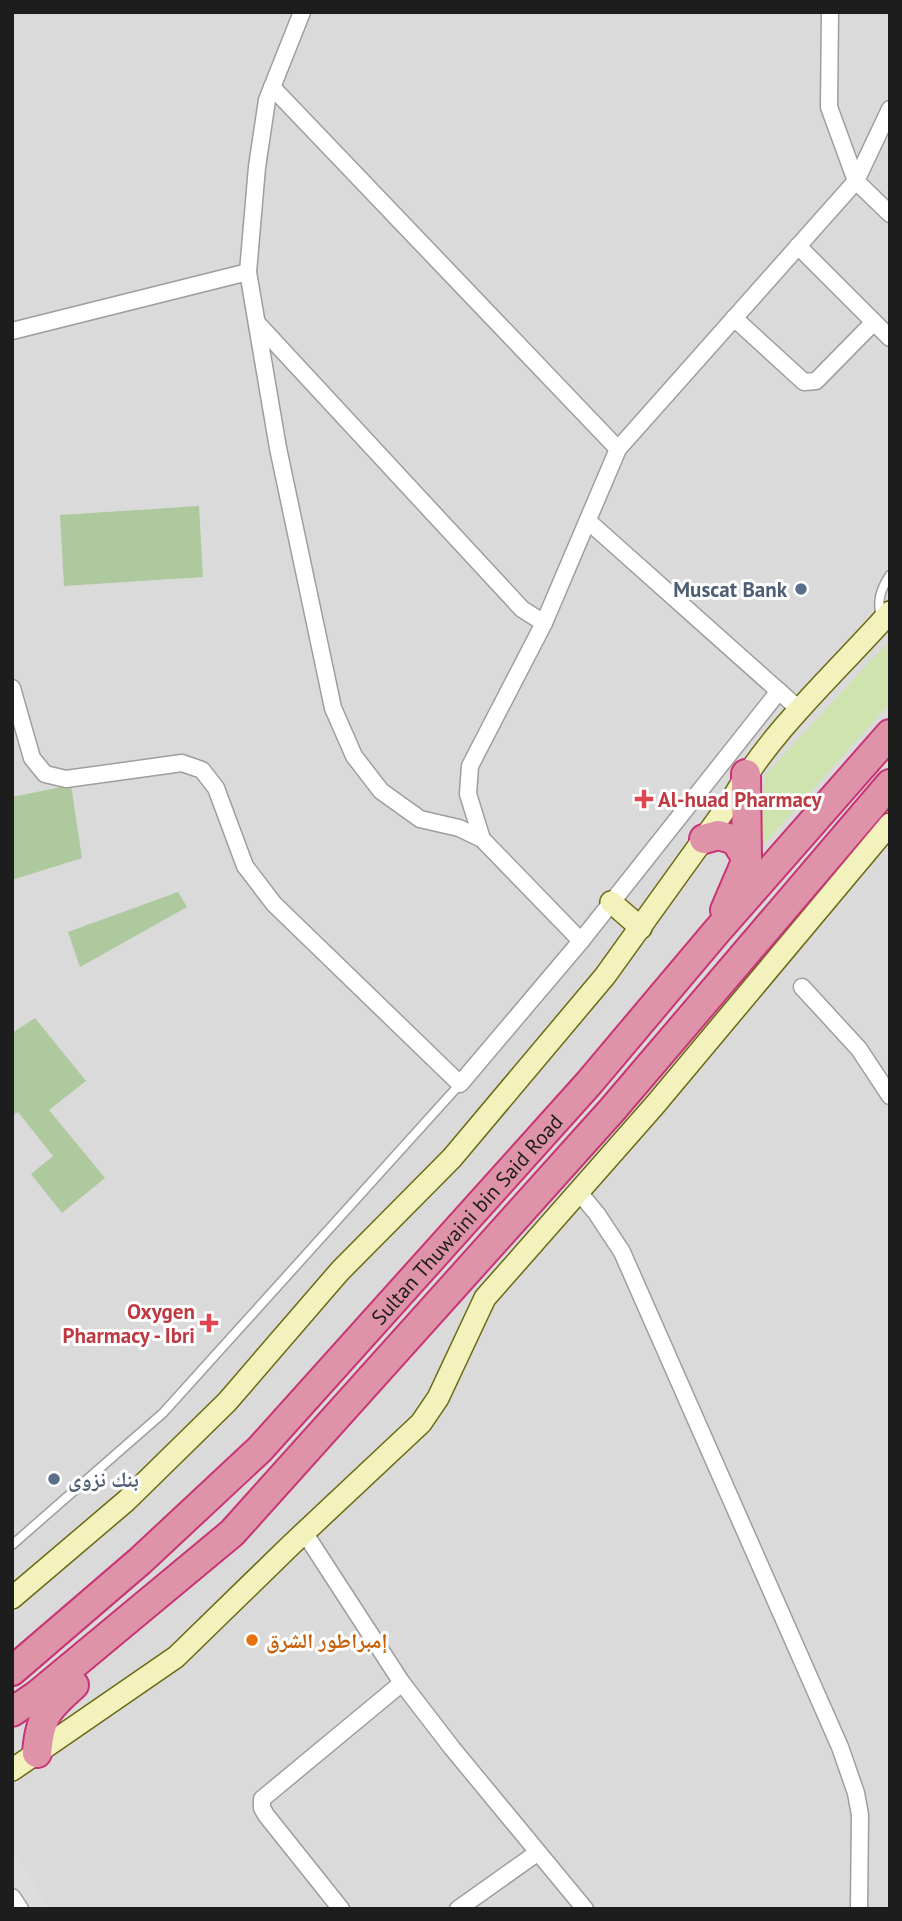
<svg xmlns="http://www.w3.org/2000/svg" width="902" height="1921" viewBox="0 0 902 1921" font-family="'PT Sans','Noto Naskh Arabic',sans-serif">
  <style>
    .residential { fill: #dbdadb }
    .grass { fill: #cee3ae }
    .forest { fill: #aec99d }
    .parking { fill: #ddd }
    .lines { fill: none; stroke-linecap: round; stroke-linejoin: round }
    .lane-casing { stroke: #9e9e9e; stroke-width: 11 }
    .street-casing { stroke: #9e9e9e; stroke-width: 19 }
    .secondary-casing { stroke: #696a0f; stroke-width: 24 }
    .highway-casing { stroke: #c93476; stroke-width: 32 }
    .lane { stroke: #fff; stroke-width: 8 }
    .street { stroke: #fff; stroke-width: 16 }
    .secondary { stroke: #f3f1bc; stroke-width: 21 }
    .highway { stroke: #de93a8; stroke-width: 28 }
    .service-dot { fill: #5c6f8a; stroke: #fff; stroke-width: 2.5 }
    .health-dot { fill: #e0444e; stroke: #fff; stroke-width: 2.5 }
    .food-dot { fill: #e8710a; stroke: #fff; stroke-width: 2.5 }
    .labels { text-anchor: middle; dominant-baseline: central; stroke-width: 6; stroke-linejoin: round; paint-order: stroke }
    .service-label { font-size: 21px; font-weight: bold; fill: #4e5e75; stroke: #fff; text-anchor: end }
    .health-label { font-size: 21px; font-weight: bold; fill: #be3a42; stroke: #fff; text-anchor: start }
    .street-label { font-size: 21px; fill: #1d1d1d; stroke: #fff }
    .food-label { font-size: 21px; font-weight: bold; fill: #c56008; stroke: #fff; text-anchor: start }
  </style>
  <rect width="100%" height="100%" fill="#eeeae4"/>
  <rect class="residential" x="12" y="12" width="878" height="1897"/>
  <polygon class="grass" points="890,640 890,703 759,850 765,775"/>
  <g class="forest">
    <polygon points="199,506 203,577 64,586 60,515"/>
    <polygon points="71,785 82,858 12,880 12,797"/>
    <polygon points="178,892 187,907 80,967 68,932"/>
    <polygon points="35,1018 86,1081 49,1110 105,1178 62,1213 31,1174 53,1156 18,1112 12,1116 12,1033"/>
  </g>
  <polygon class="parking" points="12,1849 50,1909 31,1909 12,1879"/>
  <g class="lines">
    <defs>
      <g id="lane">
        <path d="M881,618C877,601 880,590 890,575"/>
        <polyline points="12,1545 163,1413 460,1084"/>
      </g>
      <g id="street">
        <polyline points="302,12 267,100 257,167 248,272 278,448 333,708 354,756 381,791 420,819 459,828 482,839 581,941"/>
        <polyline points="830,12 829,107 856,181 890,214"/>
        <polyline points="272,87 618,449"/>
        <polyline points="798,246 890,338"/>
        <polyline points="734,318 804,382 816,381 874,322"/>
        <polyline points="257,323 522,609 544,623"/>
        <polyline points="12,331 248,272"/>
        <polyline points="588,521 800,710"/>
        <polyline points="12,688 32,758 45,774 66,779 182,763 202,770 216,788 245,866 274,904 460,1084 581,941 779,691"/>
        <polyline points="482,839 468,794 470,766 544,623 618,449 856,181 890,109"/>
        <polyline points="802,987 859,1049 890,1096"/>
        <polyline points="578,1191 597,1214 622,1252 840,1747 856,1793 860,1815 859,1909"/>
        <polyline points="304,1532 402,1683 452,1748 585,1909"/>
        <polyline points="12,1897 20,1909"/>
        <polyline points="341,1909 266,1815 262,1808 262,1799 402,1683"/>
        <polyline points="458,1909 537,1853"/>
      </g>
      <g id="secondary">
        <polyline points="611,902 641,928"/>
        <path d="M12,1598L126,1501L227,1402L340,1271L452,1158L605,976L731,801C771,730 836,673 890,612"/>
        <polyline points="12,1770 176,1657 291,1545 421,1423 438,1398 485,1298 654,1106 890,824"/>
      </g>
      <g id="highway">
        <polyline points="704,839 718,835 735,840 747,859"/>
        <polyline points="725,910 747,859 746,774"/>
        <path id="s1" d="M12,1671L140,1561L260,1449L589,1083L717,931L890,734"/>
        <polyline points="12,1712 37,1695 232,1533 612,1110 890,784"/>
        <path d="M37,1753C40,1716 47,1709 74,1685"/>
      </g>
    </defs>
    <use href="#lane" class="lane-casing"/>
    <use href="#street" class="street-casing"/>
    <use href="#secondary" class="secondary-casing"/>
    <use href="#highway" class="highway-casing"/>
    <use href="#lane" class="lane"/>
    <use href="#street" class="street"/>
    <use href="#secondary" class="secondary"/>
    <use href="#highway" class="highway"/>
  </g>
  <g class="service-dot">
    <circle cx="801" cy="589" r="7"/>
    <circle cx="54" cy="1479" r="7"/>
  </g>
  <g class="health-dot">
    <path d="M640.5 788.5h7v7h7v7h-7v7h-7v-7h-7v-7h7z"/>
    <path d="M205.5 1312.5h7v7h7v7h-7v7h-7v-7h-7v-7h7z"/>
  </g>
  <circle class="food-dot" cx="252" cy="1640" r="7"/>
  <g class="labels">
    <g class="service-label">
      <text x="787" y="589">Muscat Bank</text>
      <text x="68" y="1479" text-anchor="start">بنك نزوى</text>
    </g>
    <g class="health-label">
      <text x="658" y="799">Al-huad Pharmacy</text>
      <text x="195" y="1311" text-anchor="end">Oxygen<tspan x="195" dy="24">Pharmacy - Ibri</tspan></text>
    </g>
    <g class="street-label">
      <text stroke="none"><textPath href="#s1" startOffset="642">Sultan Thuwaini bin Said Road</textPath></text>
    </g>
    <g class="food-label">
      <text x="266" y="1640">إمبراطور الشرق</text>
    </g>
  </g>
  <rect width="902" height="1921" fill="none" stroke="#1d1d1d" stroke-width="28"/>
</svg>
